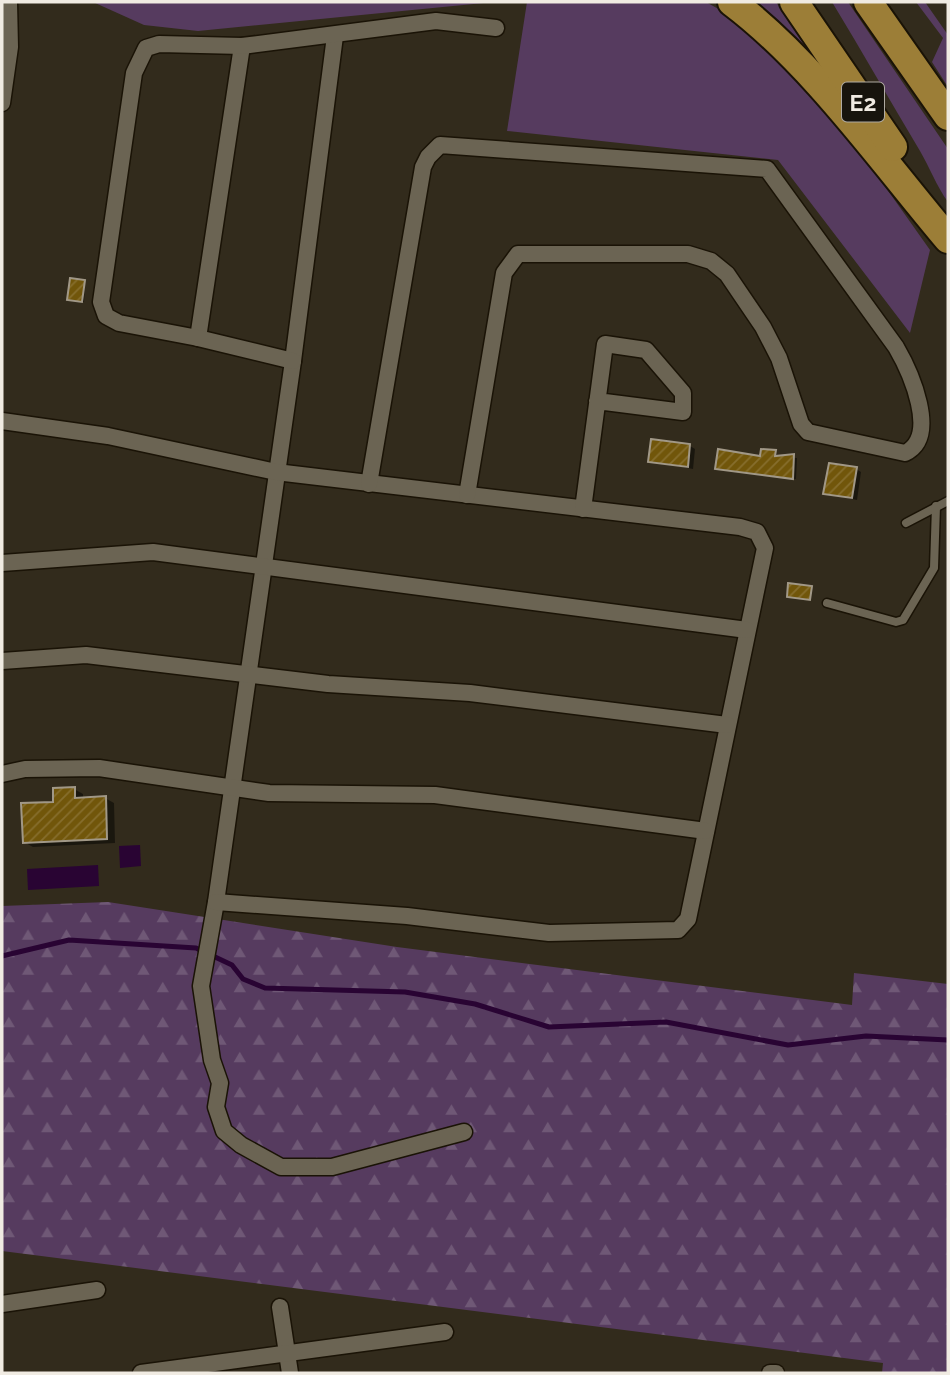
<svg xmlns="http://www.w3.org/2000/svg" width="950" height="1375" viewBox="0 0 950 1375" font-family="Raleway,sans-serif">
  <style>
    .green { fill: #563b5f }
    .forest { fill: url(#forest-firs) }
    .water { fill: #290433 }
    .shadow { fill: #0007 }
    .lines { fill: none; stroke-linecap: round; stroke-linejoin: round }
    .stream { stroke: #290433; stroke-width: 5 }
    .building { fill: url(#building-hatch); stroke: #a19887; stroke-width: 2 }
    .lane-casing { stroke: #1a1306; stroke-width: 11 }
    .street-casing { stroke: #1a1306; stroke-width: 19 }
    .highway-casing { stroke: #1a1306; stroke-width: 32 }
    .lane { stroke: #6b6453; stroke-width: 8 }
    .street { stroke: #6b6453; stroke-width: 16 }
    .highway { stroke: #9c7e37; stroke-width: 28 }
    .labels { text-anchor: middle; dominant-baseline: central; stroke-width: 7; stroke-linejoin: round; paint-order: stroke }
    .shield { fill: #17140d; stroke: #afaaa2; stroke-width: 2 }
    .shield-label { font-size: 23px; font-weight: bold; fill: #f0ebe2 }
  </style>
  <defs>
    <pattern id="forest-firs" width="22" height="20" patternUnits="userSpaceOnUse" patternTransform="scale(1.75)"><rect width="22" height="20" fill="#563b5f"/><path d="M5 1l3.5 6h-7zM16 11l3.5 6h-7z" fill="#6f5876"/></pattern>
    <pattern id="building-hatch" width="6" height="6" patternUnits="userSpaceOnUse" patternTransform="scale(1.75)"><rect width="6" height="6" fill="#71560a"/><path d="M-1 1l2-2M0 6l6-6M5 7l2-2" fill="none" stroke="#866e2d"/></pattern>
  </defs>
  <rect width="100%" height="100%" fill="#322b1c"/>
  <g class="green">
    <polygon points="93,2 494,2 198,31 144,25"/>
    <polygon points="527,2 706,2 722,11 759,40 800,82 872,168 930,250 910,333 778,160 507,131"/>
    <polygon points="745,2 776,2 816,60"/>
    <path d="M832,2H848L948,149V202C936,185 930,168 920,151C890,101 862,51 832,2Z"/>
    <polygon points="916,2 925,2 948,35 948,87 932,62 943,38"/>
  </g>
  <polygon class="forest" points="108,902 397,947 852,1005 854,973 948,984 948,1373 882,1373 883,1363 2,1251 2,906"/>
  <g class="water">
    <polygon points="140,845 141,866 120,868 119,846"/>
    <polygon points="98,865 99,886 28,890 27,869"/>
  </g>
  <g class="shadow">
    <polygon points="85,282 84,302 71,300"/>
    <polygon points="690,446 695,449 693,469 650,461"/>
    <polygon points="775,451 778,457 797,458 796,479 717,468 762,458"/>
    <polygon points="856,469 861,472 857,500 825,493"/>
    <polygon points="74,789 83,794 83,799 105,798 114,803 115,843 33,847 24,842 55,803"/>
  </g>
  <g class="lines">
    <polyline class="stream" points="2,956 69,940 196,948 232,965 243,979 265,988 405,992 475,1004 549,1027 666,1022 788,1045 866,1036 948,1040"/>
  </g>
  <g class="building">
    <polygon points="70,278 85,280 82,302 67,300"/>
    <polygon points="651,439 690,444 688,467 648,462"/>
    <polygon points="718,449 760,456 761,449 776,450 775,456 794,454 793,479 715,469"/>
    <polygon points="829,463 857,467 852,498 823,494"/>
    <polygon points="788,583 812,586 810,600 787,597"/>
    <polygon points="75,787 75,798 106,796 107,839 23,843 21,803 53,802 53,788"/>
  </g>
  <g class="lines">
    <defs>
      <g id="lane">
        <polyline points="906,523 948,501"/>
        <polyline points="827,603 896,622 903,620 934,568 936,506"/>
      </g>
      <g id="street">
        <polyline points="335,36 293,361 216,902 201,986 212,1060 220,1083 216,1107 224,1131 241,1145 281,1167 332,1167 464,1132"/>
        <polyline points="2,103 10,47 9,2"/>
        <polyline points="198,338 242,46"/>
        <polyline points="293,361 198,338 119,323 106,316 101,302 134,73 146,48 159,44 242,46 436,21 496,28"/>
        <polyline points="2,421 108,436 276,472 740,527 757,532 765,548 688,919 678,930 549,933 407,916 216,902"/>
        <path d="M369,484L423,167L428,157L440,145L767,169L896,347C910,371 940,437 905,453L808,432L801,424L779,358L763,327L727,274L711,261L688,254H518L504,273L467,495"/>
        <polyline points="583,509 605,344 646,350 683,393 683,412 597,401"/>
        <polyline points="2,563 153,552 747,630"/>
        <polyline points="2,661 86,655 328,684 470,693 727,725"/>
        <polyline points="2,774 25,769 99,768 269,793 435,795 706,831"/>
        <polyline points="2,1304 97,1290"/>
        <polyline points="280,1307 290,1373"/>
        <polyline points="141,1373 445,1332"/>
        <polyline points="770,1373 776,1373"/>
      </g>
      <g id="highway">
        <path d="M732,2C813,63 882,161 948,239"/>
        <polyline points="794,2 893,147"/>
        <polyline points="868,2 948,116"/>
      </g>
    </defs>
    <use href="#lane" class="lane-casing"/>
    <use href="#street" class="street-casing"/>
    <use href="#highway" class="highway-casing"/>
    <use href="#lane" class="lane"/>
    <use href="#street" class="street"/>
    <use href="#highway" class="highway"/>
  </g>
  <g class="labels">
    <rect class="shield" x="842" y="82.5" width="42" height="39" rx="5"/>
    <g class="shield-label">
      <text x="863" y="102">E2</text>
    </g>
  </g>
  <rect width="950" height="1375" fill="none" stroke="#f0ebe2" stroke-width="7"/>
</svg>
